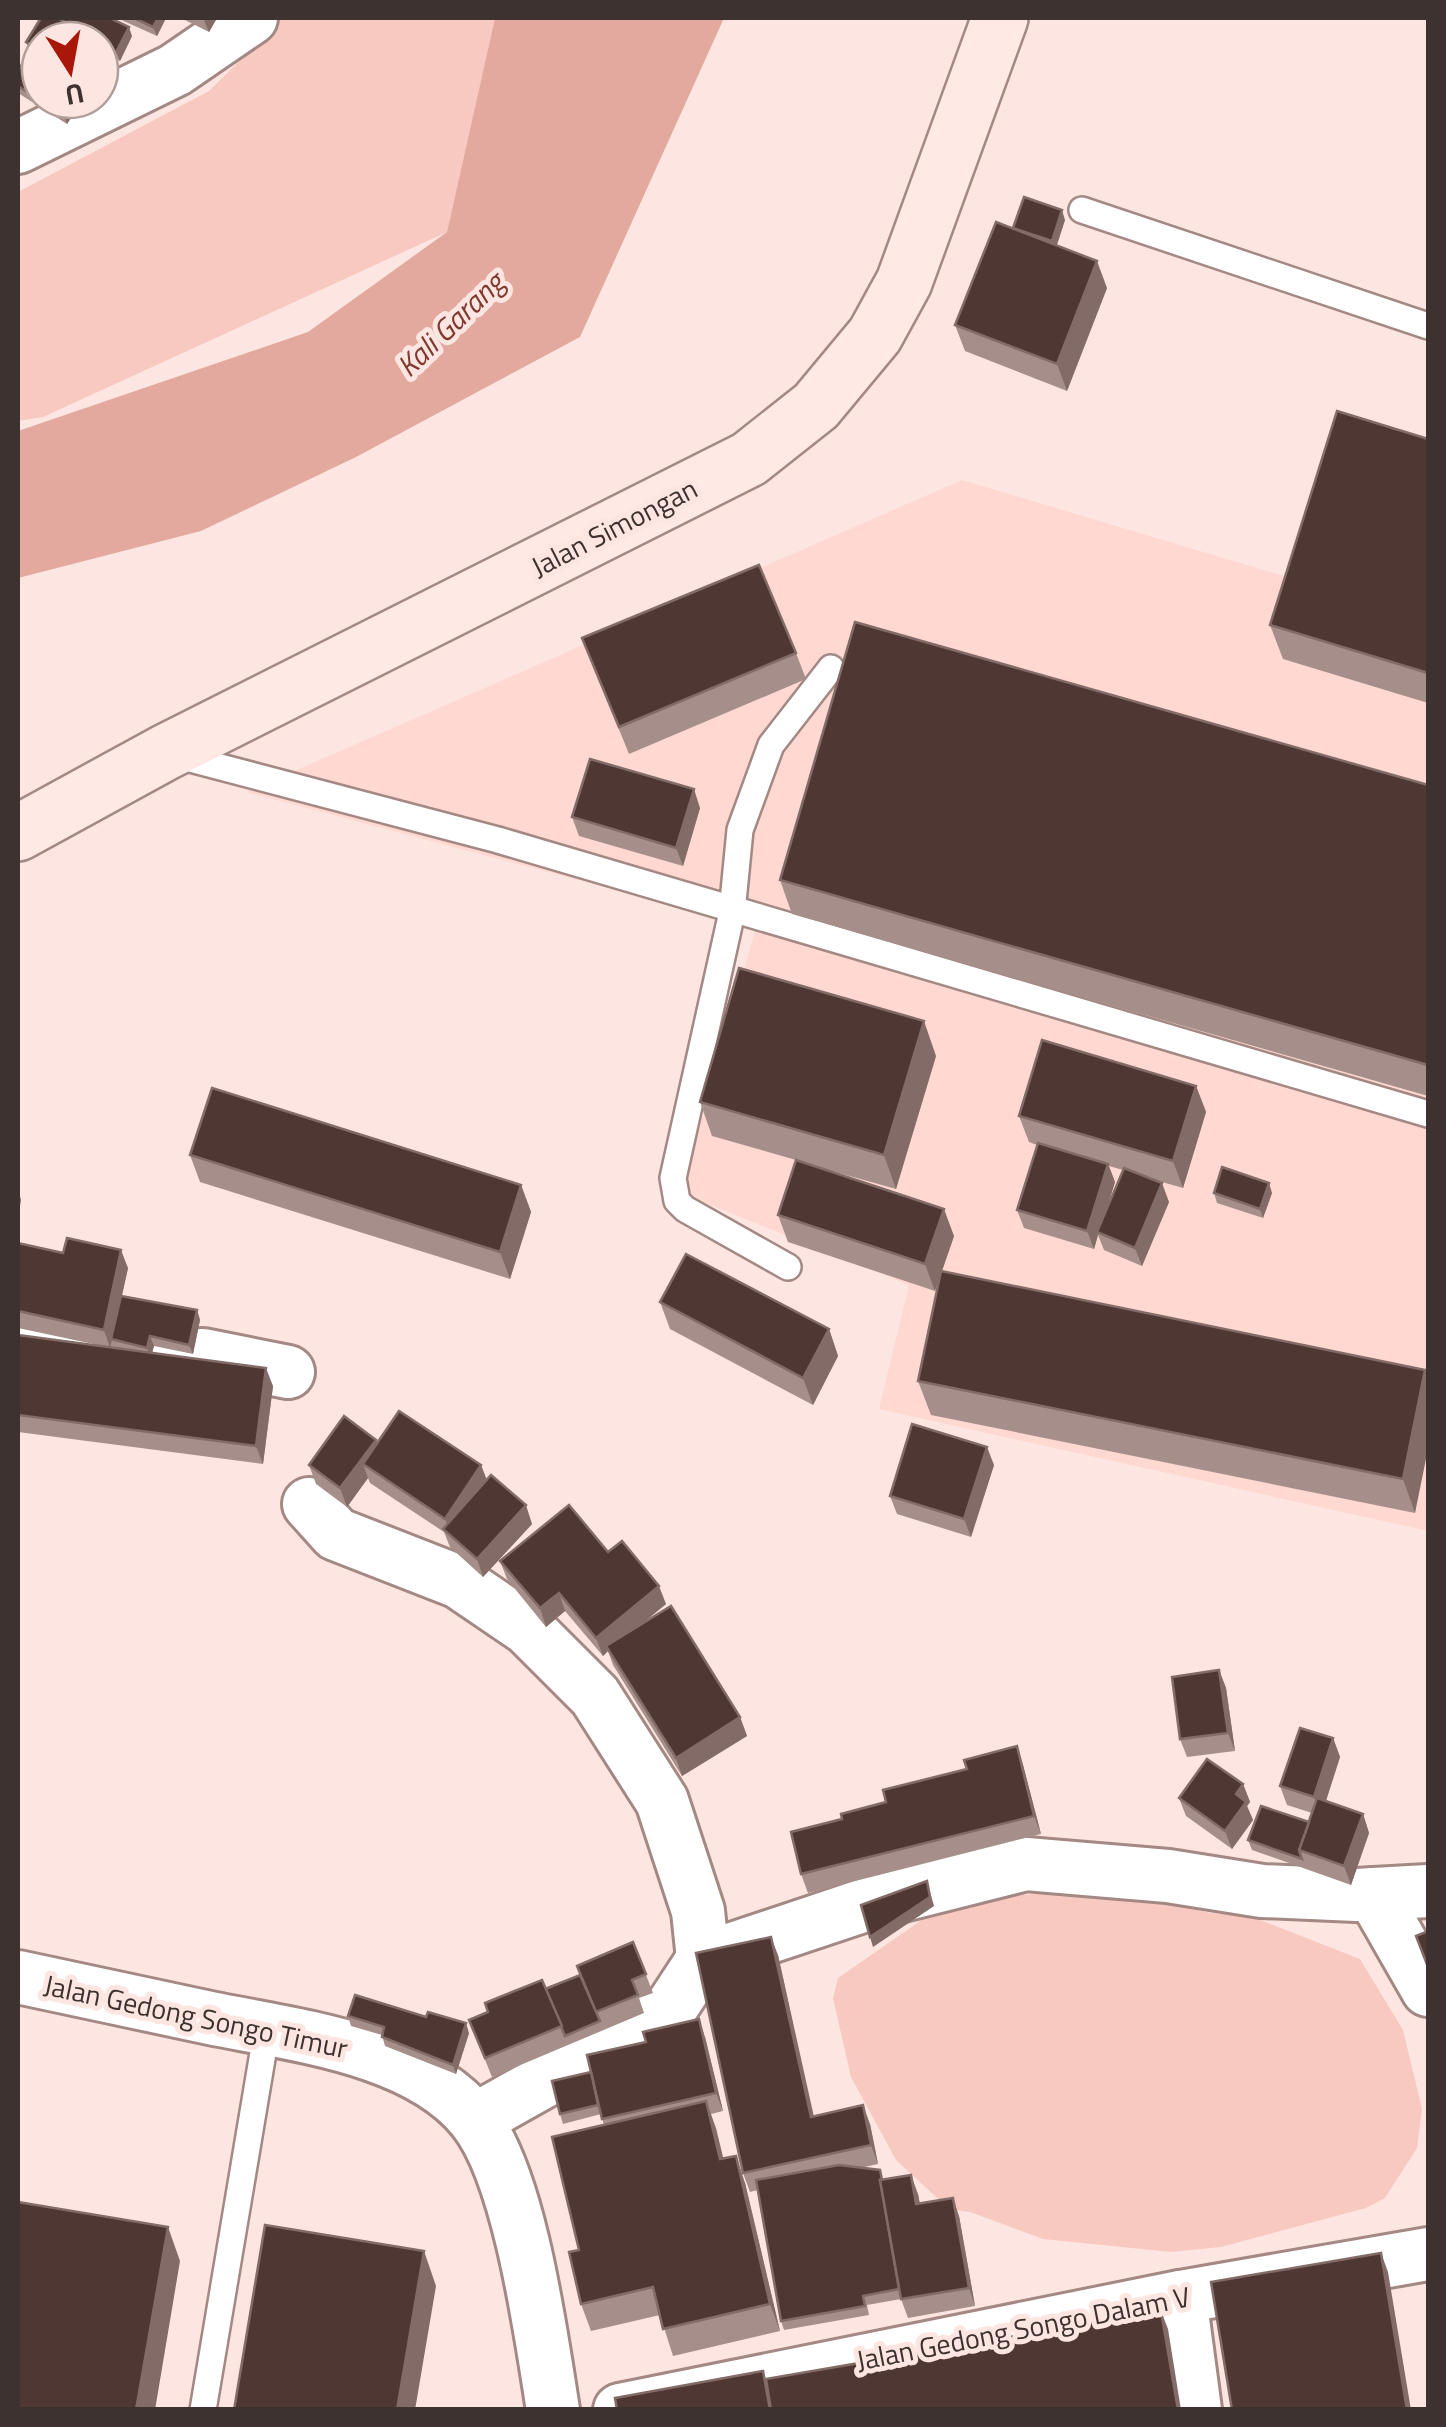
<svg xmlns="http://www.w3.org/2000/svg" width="1446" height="2427" viewBox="0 0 1446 2427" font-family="'Titillium Web',sans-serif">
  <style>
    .built { fill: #fed8d1 }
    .green { fill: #f8c9c0 }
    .water { fill: #e3a99e }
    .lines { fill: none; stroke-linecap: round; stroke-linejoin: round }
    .service-casing { stroke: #a38884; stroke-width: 30 }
    .minor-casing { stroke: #a38884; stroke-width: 58 }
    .secondary-casing { stroke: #a38884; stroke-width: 60 }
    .service { stroke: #fff; stroke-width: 25 }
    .minor { stroke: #fff; stroke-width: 52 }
    .secondary { stroke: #fee9e5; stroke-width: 55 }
    .wall { fill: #a68f8a; fill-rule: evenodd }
    .shaded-wall { fill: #836c68 }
    .building { fill: #4f3834; stroke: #836c68; stroke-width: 2.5 }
    .labels { text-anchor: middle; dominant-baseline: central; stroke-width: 10; stroke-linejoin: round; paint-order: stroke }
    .street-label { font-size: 28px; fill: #3d3230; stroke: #fde6e1 }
    .water-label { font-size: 30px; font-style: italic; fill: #80392f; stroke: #fde6e1 }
  </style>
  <rect width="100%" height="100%" fill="#fde6e1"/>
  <polygon class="built" points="962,480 1428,619 1428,1531 879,1409 909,1285 681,1193 756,927 246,792"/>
  <g class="green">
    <polygon points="283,18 495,18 447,232 43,417 18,421 18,192 209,91"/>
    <polygon points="1106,1890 1210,1913 1248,1915 1360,1959 1403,2030 1422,2109 1417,2148 1385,2198 1366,2208 1221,2247 1171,2252 1043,2239 970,2212 949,2209 896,2160 851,2077 833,1998 838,1978 952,1899"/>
  </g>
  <polygon class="water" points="495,18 724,18 580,337 356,457 201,531 18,578 18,431 308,332 447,232"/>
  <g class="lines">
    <defs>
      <g id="service">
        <polyline points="1082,210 1428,326"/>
        <polyline points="171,754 498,840 1428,1114"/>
        <polyline points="788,1267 685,1209 677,1201 673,1178 732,912 740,830 771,745 831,668"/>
        <polyline points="203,2410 267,2029"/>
      </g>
      <g id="minor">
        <polyline points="18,147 175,70 251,18"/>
        <polyline points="18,1340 145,1360 203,1355 288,1372"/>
        <polyline points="309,1504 336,1534 459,1582 528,1629 595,1696 662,1801 698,1911 703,1959 669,2011 475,2120"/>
        <polyline points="1373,1894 1428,1990"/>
        <polyline points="703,1959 871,1903 1026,1864 1168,1876 1262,1891 1356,1895 1428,1891"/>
        <path d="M18,1977C82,1991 146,2004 210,2018C293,2035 417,2048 474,2119C520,2176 541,2335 553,2410"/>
        <polyline points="1180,2297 1195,2410"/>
        <polyline points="620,2410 1180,2297 1428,2254"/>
      </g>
      <polyline id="secondary" points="18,833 166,752 749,459 816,406 875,335 904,282 1000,18"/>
    </defs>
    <use href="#service" class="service-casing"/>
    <use href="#minor" class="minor-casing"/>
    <use href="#secondary" class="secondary-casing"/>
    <use href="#service" class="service"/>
    <use href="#minor" class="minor"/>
    <use href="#secondary" class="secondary"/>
  </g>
  <g class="wall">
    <polygon points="39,18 110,18 132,36 120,61 109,56 111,63 40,40 40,100 82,100 67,124 18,93 18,71 32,57 26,42"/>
    <polygon points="117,18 166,18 157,36"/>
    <polygon points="181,18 217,18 209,32"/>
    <polygon points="1065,220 1057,245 1107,288 1067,391 965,351 955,325 1013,228"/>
    <polygon points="1428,439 1428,703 1283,659 1270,625"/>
    <polygon points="582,638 796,653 806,679 629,754"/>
    <polygon points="1428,785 1428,1096 792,914 780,880"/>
    <polygon points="700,808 683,866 579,836 572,817"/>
    <polygon points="936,1056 896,1189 814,1166 954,1236 942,1271 1425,1370 1415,1513 931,1415 918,1381 939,1279 935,1291 788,1242 778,1215 796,1160 712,1136 700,1102"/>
    <path d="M1196,1086L1206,1112L1183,1188L1148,1178L1169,1202L1142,1266L1104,1250L1098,1235L1094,1249L1024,1228L1017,1210L1037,1145L1029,1142L1019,1116ZM1109,1166L1123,1170L1106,1212L1115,1182Z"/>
    <polygon points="190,1155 521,1185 531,1212 510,1279 200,1182"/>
    <polygon points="1214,1193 1272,1193 1263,1218 1217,1203"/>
    <polygon points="18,1243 128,1268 122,1296 197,1310 200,1320 193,1354 154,1346 152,1353 273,1386 263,1464 18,1432 18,1335 98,1345 18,1328"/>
    <polygon points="660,1302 829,1329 838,1356 813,1405 670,1329"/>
    <polygon points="376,1440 377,1443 481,1465 487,1480 532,1524 483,1577 450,1547 444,1532 370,1483 368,1478 347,1507 316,1484 309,1465"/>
    <polygon points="994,1465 971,1537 897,1514 890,1496"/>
    <polygon points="608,1552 666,1604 639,1626 740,1717 747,1736 682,1776 613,1665 608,1651 603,1656 565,1611 546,1627 507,1579 500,1561"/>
    <polygon points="1219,1670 1226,1688 1235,1751 1187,1757 1180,1739"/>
    <polygon points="1333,1738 1340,1757 1326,1801 1363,1814 1369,1833 1351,1885 1252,1850 1248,1840 1309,1822 1312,1813 1287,1805 1280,1786"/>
    <polygon points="1023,1765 1041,1834 808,1893 801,1874 842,1819"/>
    <polygon points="1243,1784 1250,1802 1247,1806 1253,1820 1232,1849 1186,1816 1179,1798"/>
    <polygon points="633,1942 653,1993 639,1998 644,2013 492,2077 469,2020 580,1975"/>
    <polygon points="778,1955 813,2116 870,2124 878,2164 860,2168 883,2180 918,2194 920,2204 959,2216 975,2306 908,2318 901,2299 867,2305 869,2315 784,2330 781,2321 758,2190 750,2192 743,2173"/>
    <polygon points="348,2016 469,2033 456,2074 385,2046 382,2035 351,2026"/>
    <polygon points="705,2037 723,2111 711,2114 723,2159 745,2183 780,2331 673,2356 660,2315 591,2331 581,2304 579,2250 604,2125 601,2114 563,2124 560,2114 591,2072"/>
  </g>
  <g class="shaded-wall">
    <polygon points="158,18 166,18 157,36 153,27"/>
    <polygon points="203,18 217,18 209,32"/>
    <polygon points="129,27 132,36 120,61 116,52"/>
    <polygon points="104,45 111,63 100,82 100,52"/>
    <polygon points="73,100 82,100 67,124 64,114"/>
    <polygon points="1062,210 1065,220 1055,250 1052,241"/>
    <polygon points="1097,261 1107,288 1067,391 1057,364"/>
    <polygon points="694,789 700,808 683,866 676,848"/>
    <polygon points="924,1021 936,1056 896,1189 884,1155"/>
    <polygon points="1196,1086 1206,1112 1183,1188 1173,1161"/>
    <polygon points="1108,1164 1115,1182 1099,1233 1097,1232 1098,1235 1094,1249 1087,1231"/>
    <polygon points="1162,1183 1169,1202 1142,1266 1135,1248"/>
    <polygon points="1269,1183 1272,1193 1263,1218 1260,1209"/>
    <polygon points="521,1185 531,1212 510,1279 500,1252"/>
    <polygon points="18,1189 21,1200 18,1219"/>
    <polygon points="944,1209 954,1236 935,1291 925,1264"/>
    <polygon points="121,1250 128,1268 110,1348 104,1330"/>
    <polygon points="197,1310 200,1320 193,1354 189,1345"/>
    <polygon points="829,1329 838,1356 813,1405 803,1378"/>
    <polygon points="150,1336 154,1346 151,1357 147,1348"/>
    <polygon points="266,1368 273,1386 263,1464 256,1446"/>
    <polygon points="1425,1370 1428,1378 1428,1449 1415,1513 1403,1479"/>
    <polygon points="376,1440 382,1458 363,1464 368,1478 347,1507 340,1488"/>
    <polygon points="987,1447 994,1465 971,1537 964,1519"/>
    <polygon points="481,1465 488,1484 452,1537 445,1519"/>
    <polygon points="526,1505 532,1524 483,1577 477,1559"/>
    <polygon points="659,1586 666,1604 609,1651 606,1646 608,1651 603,1656 596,1638"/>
    <polygon points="559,1593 565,1611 546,1627 540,1608"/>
    <polygon points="1219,1670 1226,1688 1235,1751 1228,1733"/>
    <polygon points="740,1717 747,1736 682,1776 676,1758"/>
    <polygon points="1333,1738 1340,1757 1321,1816 1314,1797"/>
    <polygon points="1017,1746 1023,1765 1041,1834 1034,1816"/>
    <polygon points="1243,1784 1250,1802 1247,1806 1253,1820 1232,1849 1225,1831 1236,1794"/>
    <polygon points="1363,1814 1369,1833 1351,1885 1344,1866"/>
    <polygon points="927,1881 934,1906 873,1947 870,1937"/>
    <polygon points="771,1937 778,1955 818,2135 811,2117"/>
    <polygon points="699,2019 705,2037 723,2111 716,2093"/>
    <polygon points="466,2023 469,2033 456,2074 453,2065"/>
    <polygon points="706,2101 716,2128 730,2186 720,2159"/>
    <polygon points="863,2105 870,2124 878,2164 871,2145"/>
    <polygon points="736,2156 745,2183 780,2331 770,2304"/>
    <polygon points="911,2175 918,2194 923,2222 916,2204"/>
    <polygon points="953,2198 959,2216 975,2306 969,2288"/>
    <polygon points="168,2227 180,2261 155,2410 136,2410"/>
    <polygon points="424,2251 436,2286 415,2410 397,2410"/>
    <polygon points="1381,2253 1388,2272 1411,2410 1407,2410"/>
    <polygon points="1161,2311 1168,2329 1181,2410 1178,2410"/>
  </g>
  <g class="building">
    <polygon points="41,18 58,18 97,40 40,40 40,50 26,42"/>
    <polygon points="58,18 110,18 129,27 116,52 104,46 104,45 100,42 100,40 97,40"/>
    <polygon points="134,18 158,18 153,27"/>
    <polygon points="28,54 40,62 40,100 18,86 18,71"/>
    <polygon points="41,100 73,100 64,114"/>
    <polygon points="1024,197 1062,210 1052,241 1013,228"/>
    <polygon points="996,222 1097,261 1057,364 955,325"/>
    <polygon points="1337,411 1428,439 1428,673 1270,625"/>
    <polygon points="759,565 796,653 619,727 582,638"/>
    <polygon points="855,622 1428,785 1428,1065 780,880"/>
    <polygon points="590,759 694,789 676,848 572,817"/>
    <polygon points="739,968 924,1021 884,1155 700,1102"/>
    <polygon points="1042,1040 1196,1086 1173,1161 1019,1116"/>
    <polygon points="212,1088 521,1185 500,1252 190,1155"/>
    <polygon points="1038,1143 1108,1164 1087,1231 1017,1210"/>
    <polygon points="796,1160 944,1209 925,1264 778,1215"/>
    <polygon points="1222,1167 1269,1183 1260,1209 1214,1193"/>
    <polygon points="1124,1168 1162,1183 1135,1248 1097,1232"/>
    <polygon points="67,1238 121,1250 104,1330 18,1311 18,1243 63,1253"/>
    <polygon points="686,1254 829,1329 803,1378 660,1302"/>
    <polygon points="941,1271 1425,1370 1403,1479 918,1381"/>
    <polygon points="121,1296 197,1310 189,1345 150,1336 147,1348 111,1339"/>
    <polygon points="18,1335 266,1368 256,1446 18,1415"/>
    <polygon points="399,1411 481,1465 445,1519 363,1464"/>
    <polygon points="344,1416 376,1440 340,1488 309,1465"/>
    <polygon points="912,1424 987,1447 964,1519 890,1496"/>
    <polygon points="491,1475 526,1505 477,1559 443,1529"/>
    <polygon points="569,1505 608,1552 622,1541 659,1586 596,1638 559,1593 540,1608 500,1561"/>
    <polygon points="671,1606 740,1717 676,1758 606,1646"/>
    <polygon points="1219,1670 1228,1733 1180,1739 1172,1677"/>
    <polygon points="1300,1728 1333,1738 1314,1797 1280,1786"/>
    <polygon points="1017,1746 1034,1816 801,1874 791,1832 842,1819 841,1814 886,1802 883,1790 967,1769 964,1760"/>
    <polygon points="1207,1759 1243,1784 1236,1794 1246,1802 1225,1831 1179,1798"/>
    <polygon points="1317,1798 1363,1814 1344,1866 1299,1850"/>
    <polygon points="1261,1806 1309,1822 1299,1850 1302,1859 1248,1840"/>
    <polygon points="927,1881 930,1897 870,1937 861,1905"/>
    <polygon points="1428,1931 1428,1967 1416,1936"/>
    <polygon points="771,1937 811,2117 863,2105 871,2145 743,2173 696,1953"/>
    <polygon points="633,1942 646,1974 632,1980 638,1995 596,2012 577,1966"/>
    <polygon points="580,1975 600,2021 565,2036 545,1989"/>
    <polygon points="542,1980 562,2026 485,2058 469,2020 488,2012 485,2003"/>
    <polygon points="355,1995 426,2017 428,2012 466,2023 453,2065 382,2037 384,2027 348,2016"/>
    <polygon points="699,2019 716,2093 602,2119 587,2055 646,2042 643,2032"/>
    <polygon points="591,2072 598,2105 560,2114 552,2081"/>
    <polygon points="706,2101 720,2159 736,2156 770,2304 663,2329 653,2287 581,2304 569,2252 579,2250 552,2137"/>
    <polygon points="839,2165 880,2170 882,2180 880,2180 899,2289 863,2296 865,2306 781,2321 756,2180"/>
    <polygon points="911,2175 916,2204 953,2198 969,2288 901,2299 880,2180"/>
    <polygon points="18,2202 168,2227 136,2410 18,2410"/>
    <polygon points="265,2225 424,2251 397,2410 234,2410"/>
    <polygon points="1381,2253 1407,2410 1232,2410 1211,2282"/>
    <polygon points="1161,2311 1178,2410 771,2410 766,2379"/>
    <polygon points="763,2371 770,2410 617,2410 615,2398"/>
  </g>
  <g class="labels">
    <g class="street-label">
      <text transform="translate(614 527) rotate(-27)">Jalan Simongan</text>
      <text transform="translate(196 2016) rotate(12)">Jalan Gedong Songo Timur</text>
      <text transform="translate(1023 2328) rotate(-11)">Jalan Gedong Songo Dalam V</text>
    </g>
    <g class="water-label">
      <text transform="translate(450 324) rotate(-44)">Kali Garang</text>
    </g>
  </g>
  <rect width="1446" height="2427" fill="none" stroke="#3d3230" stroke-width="40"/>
  <g transform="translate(70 70) rotate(169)"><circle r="48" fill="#fde6e1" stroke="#b09e9a" stroke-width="2.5"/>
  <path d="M0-8L18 38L0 25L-18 38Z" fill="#a81708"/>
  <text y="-15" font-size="28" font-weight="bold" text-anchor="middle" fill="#3d3230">U</text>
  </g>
</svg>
